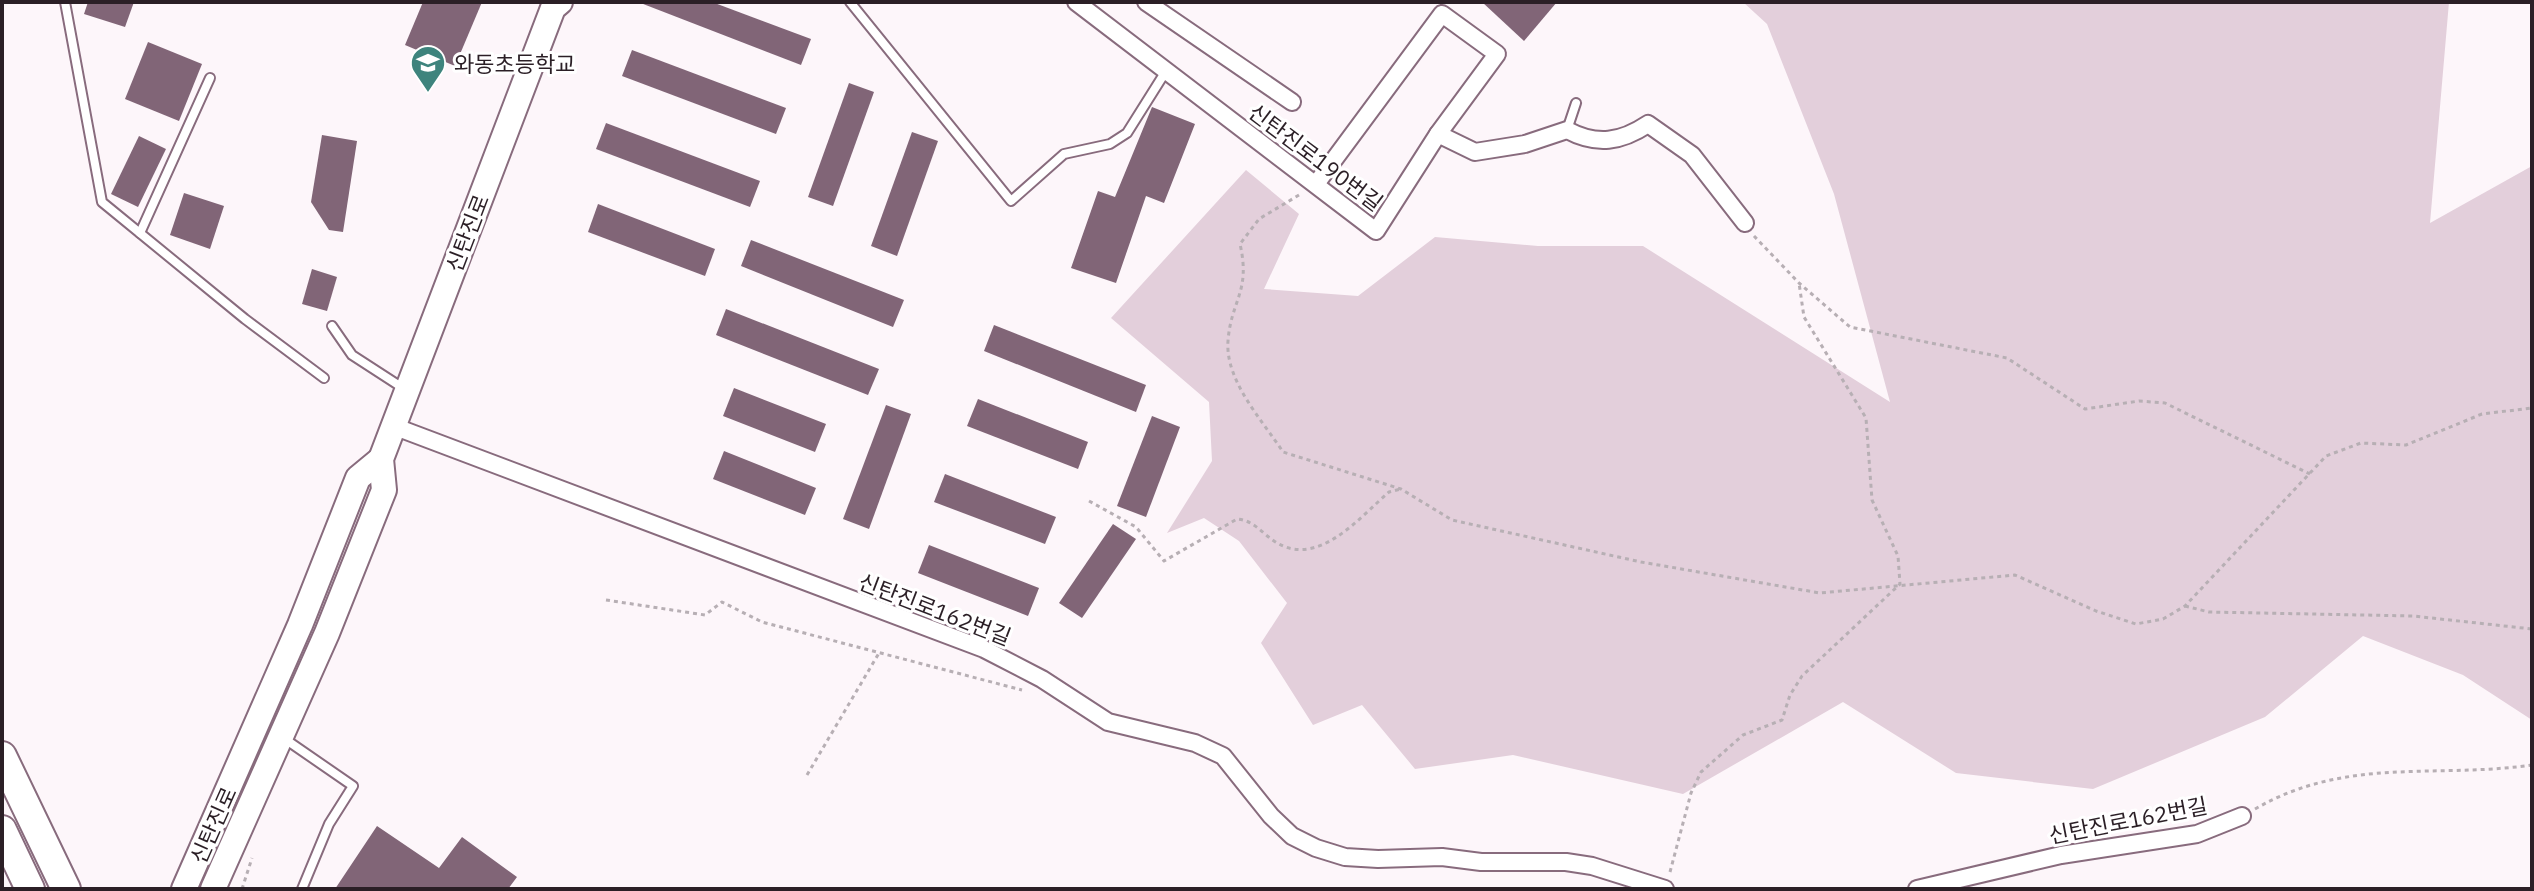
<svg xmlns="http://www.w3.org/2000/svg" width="2534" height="891" viewBox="0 0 2534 891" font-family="'IBM Plex Sans','Noto Sans KR',sans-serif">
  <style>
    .green { fill: #e3cfdb }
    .building { fill: #816577 }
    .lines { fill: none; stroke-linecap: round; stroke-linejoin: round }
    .service-casing { stroke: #886b7d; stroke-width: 12 }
    .minor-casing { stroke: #886b7d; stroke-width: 20 }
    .primary-casing { stroke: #886b7d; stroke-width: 28 }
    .motorway-casing { stroke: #886b7d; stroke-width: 32 }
    .path { stroke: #b7afb4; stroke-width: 3; stroke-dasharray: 4 4; stroke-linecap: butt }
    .service { stroke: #fff; stroke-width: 8 }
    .minor { stroke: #fff; stroke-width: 16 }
    .primary { stroke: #fff; stroke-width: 24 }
    .motorway { stroke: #fff; stroke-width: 28 }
    .labels { text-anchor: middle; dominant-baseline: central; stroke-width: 6; stroke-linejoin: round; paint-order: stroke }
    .poi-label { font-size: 22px; fill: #2b1f26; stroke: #fff; text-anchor: start }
    .street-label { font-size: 22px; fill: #2b1f26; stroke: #fff }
  </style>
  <rect width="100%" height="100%" fill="#fdf6fa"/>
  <polygon class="green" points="1743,2 2449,2 2430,223 2532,166 2532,720 2463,675 2363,636 2265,717 2093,789 1956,773 1843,702 1683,794 1513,755 1415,769 1362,705 1313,725 1261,643 1287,603 1239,541 1204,518 1167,533 1212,461 1209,402 1111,318 1246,170 1299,214 1264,289 1358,296 1435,237 1538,246 1643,246 1890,402 1834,194 1767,24"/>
  <g class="building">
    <polygon points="88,2 134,2 125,27 84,14"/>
    <polygon points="423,2 482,2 455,66 405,45"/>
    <polygon points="638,2 712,2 811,39 801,65"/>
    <polygon points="1482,2 1557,2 1524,41"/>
    <polygon points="148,42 202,64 179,121 125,99"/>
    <polygon points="632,50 786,108 776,134 622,76"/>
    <polygon points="849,83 874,92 833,206 808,197"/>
    <polygon points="1152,107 1195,124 1164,203 1146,196 1116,283 1071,268 1098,191 1115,197"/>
    <polygon points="606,123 760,181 750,207 596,149"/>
    <polygon points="912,132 938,141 897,256 871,246"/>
    <polygon points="322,135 357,141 343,232 329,230 311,202"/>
    <polygon points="139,136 166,149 138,207 111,194"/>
    <polygon points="184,193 224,206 210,249 170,235"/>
    <polygon points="598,204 715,249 705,276 588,232"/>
    <polygon points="751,240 904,300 893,327 741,266"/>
    <polygon points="312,269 337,277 327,311 302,304"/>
    <polygon points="726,309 879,369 868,395 716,335"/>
    <polygon points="994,325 1146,385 1136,412 984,351"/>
    <polygon points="734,388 826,424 815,452 723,416"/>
    <polygon points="978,399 1088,442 1078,469 967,426"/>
    <polygon points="886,405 911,414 869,529 843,519"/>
    <polygon points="1152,416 1180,427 1146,517 1117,506"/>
    <polygon points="724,451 816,488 805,515 713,479"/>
    <polygon points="945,474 1056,517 1045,544 934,502"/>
    <polygon points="1113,524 1136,539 1082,618 1059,603"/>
    <polygon points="929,545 1039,588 1028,616 918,573"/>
    <polygon points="377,826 439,868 462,837 517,877 508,889 335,889"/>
  </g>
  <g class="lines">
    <defs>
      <g id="service">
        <polyline points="65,2 102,202 245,319 324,378"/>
        <polyline points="850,2 1011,201 1064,154 1110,144 1127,133 1166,71"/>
        <polyline points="1567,130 1576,103"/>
        <polyline points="140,233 210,78"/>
        <polyline points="332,326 352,355 406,390"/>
        <polyline points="282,737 353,786 329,824 302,889"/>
      </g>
      <g id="minor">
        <path d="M1076,2L1376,231L1438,134L1475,152L1525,144L1567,130C1597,146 1621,142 1648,124L1692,155L1745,223"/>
        <polyline points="1146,2 1292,102"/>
        <polyline points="1316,184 1442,14 1497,54 1438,134"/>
        <polyline points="393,426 984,649 1042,679 1108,722 1195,743 1223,756 1271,816 1292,836 1316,848 1345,857 1378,859 1442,857 1481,862 1566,862 1592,866 1665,889"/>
        <polyline points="1917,889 2061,855 2197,834 2242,816"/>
      </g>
      <g id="primary">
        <polyline points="184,889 300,625 358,478 381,459"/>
        <polyline points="213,889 327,633 384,490 381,459 553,8 560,2"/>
      </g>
      <g id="motorway">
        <polyline points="2,756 66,889"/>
        <polyline points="2,830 30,889"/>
      </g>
    </defs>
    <use href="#service" class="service-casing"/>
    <use href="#minor" class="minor-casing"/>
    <use href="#primary" class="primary-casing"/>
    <use href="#motorway" class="motorway-casing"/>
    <g class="path">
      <path d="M1299,195L1259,219L1240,244C1251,292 1231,300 1228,341C1225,381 1263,421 1283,452L1401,489L1452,520L1641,562L1820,593L2015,575L2096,611L2136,624L2163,619L2185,606L2326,456L2361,443L2406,445L2482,414L2532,408"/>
      <polyline points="1754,236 1799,283 1850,327 2007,358 2085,409 2139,401 2165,403 2310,474"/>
      <path d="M1089,501L1136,527L1164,561L1237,519C1253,520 1262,533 1274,541C1317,570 1359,518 1389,492L1401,489"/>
      <polyline points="606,600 705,615 722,602 762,622 1022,690"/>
      <polyline points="2185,606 2209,612 2413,616 2532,629"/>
      <polyline points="807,775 879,653"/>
      <path d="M2255,809C2347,756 2433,779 2532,765"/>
      <polyline points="1670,872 1691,793 1701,772 1743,735 1782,720 1790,695 1802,676 1900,584 1898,556 1872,500 1866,418 1804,317 1799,283"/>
      <polyline points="242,889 252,858"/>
    </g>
    <use href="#service" class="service"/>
    <use href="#minor" class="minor"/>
    <use href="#primary" class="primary"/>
    <use href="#motorway" class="motorway"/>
  </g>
  <defs>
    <symbol id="school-pin" viewBox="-11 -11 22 30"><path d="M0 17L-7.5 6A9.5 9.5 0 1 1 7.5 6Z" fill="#3e847d" stroke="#fff"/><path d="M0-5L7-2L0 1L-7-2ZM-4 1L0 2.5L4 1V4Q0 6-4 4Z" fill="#fff"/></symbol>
  </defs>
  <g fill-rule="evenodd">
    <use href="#school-pin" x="408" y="43" width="40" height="54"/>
  </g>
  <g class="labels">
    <g class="poi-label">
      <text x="454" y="63">와동초등학교</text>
    </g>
    <g class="street-label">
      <text transform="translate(1316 157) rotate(37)">신탄진로190번길</text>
      <text transform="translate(467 233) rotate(-69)">신탄진로</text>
      <text transform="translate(935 609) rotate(21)">신탄진로162번길</text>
      <text transform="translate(2128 820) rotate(-11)">신탄진로162번길</text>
      <text transform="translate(213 825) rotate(-66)">신탄진로</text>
    </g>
  </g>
  <rect width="2534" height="891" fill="none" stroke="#2b1f26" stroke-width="8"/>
</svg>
